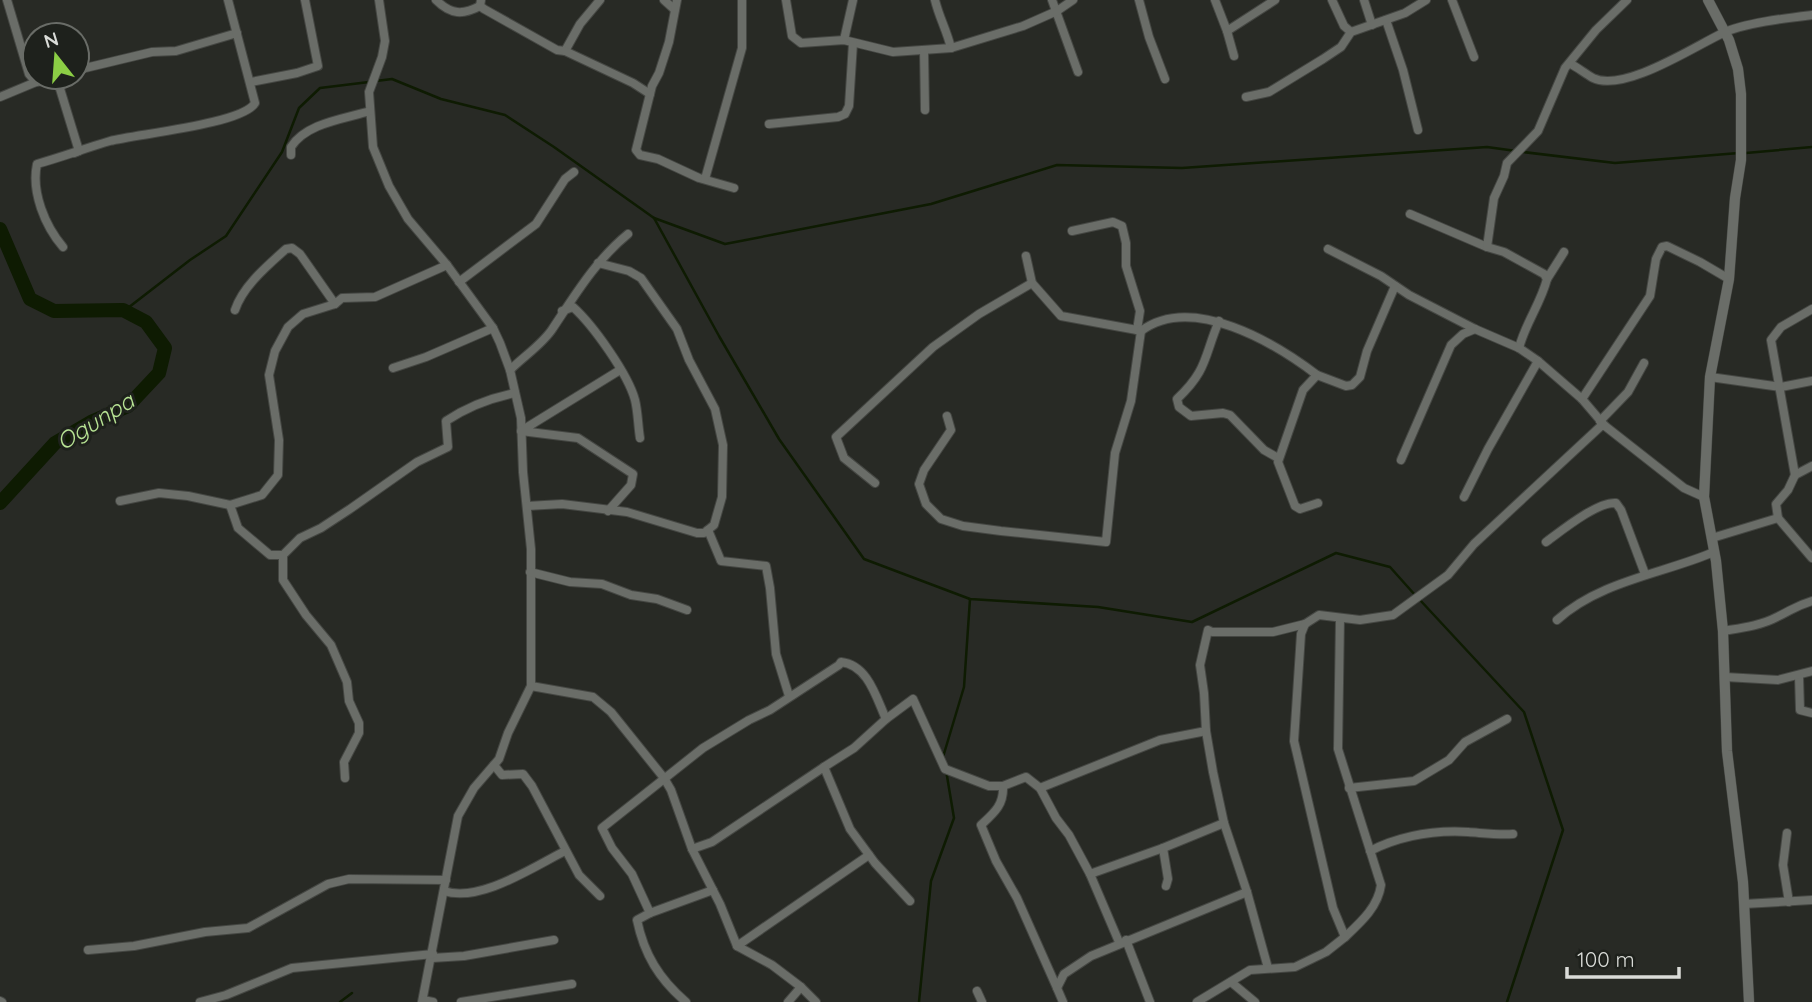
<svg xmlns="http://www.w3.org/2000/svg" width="1812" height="1002" viewBox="0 0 1812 1002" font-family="Quicksand,sans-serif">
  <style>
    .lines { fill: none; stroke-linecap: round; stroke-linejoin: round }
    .stream { stroke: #0e1b02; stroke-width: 2.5 }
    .river { stroke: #0e1b02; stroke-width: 14 }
    .minor-casing { stroke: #454743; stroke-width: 10 }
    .tertiary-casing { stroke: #454743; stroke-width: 11 }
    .minor { stroke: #6a6d68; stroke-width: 8 }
    .tertiary { stroke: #6a6d68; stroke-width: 10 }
    .labels { text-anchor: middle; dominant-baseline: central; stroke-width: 6; stroke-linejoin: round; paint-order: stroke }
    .water-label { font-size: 23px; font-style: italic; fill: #b8e494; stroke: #1e211c }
  </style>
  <rect width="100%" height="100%" fill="#282a25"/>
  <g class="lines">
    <g class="stream">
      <polyline points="376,81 392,79 441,99 505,115 554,147 654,218 725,244 931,204 1057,165 1182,168 1487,147 1516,151"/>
      <polyline points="1523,152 1615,163 1739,153"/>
      <polyline points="1746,153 1812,147"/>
      <polyline points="654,218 719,336 779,439 864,559 970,599 1098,607 1192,622 1336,553 1390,567 1415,595"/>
      <polyline points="124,311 190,260 226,236 282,152 299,108 320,88 369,82"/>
      <polyline points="1420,600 1524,712 1563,830 1507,1002"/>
      <polyline points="943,757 964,687 970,599"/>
      <polyline points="340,1002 352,993"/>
      <polyline points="919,1002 931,881 954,818 946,770"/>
    </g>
    <polyline class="river" points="0,229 30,299 54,311 123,310 146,322 165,348 159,373 128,406 91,422 55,443 0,503"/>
    <defs>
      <g id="minor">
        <polyline points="7,0 29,74 36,82"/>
        <polyline points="379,0 385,41 382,57 369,92 373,147 389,186 408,219 447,265 493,328 500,343 510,370 521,418 523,472 531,549 531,686 508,733 499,759 474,788 458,816 422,1002"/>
        <path d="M436,0C451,15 463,15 480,6"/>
        <polyline points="481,0 480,6 484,9 557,50 565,51 580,24 600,0"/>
        <polyline points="664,0 674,9"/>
        <polyline points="677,0 669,42 659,73 652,86 636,150 640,155 658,159 699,178 734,188"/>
        <path d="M786,0L792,36L801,43L844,40L893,52L951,48C947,31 939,17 935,0"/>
        <polyline points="1052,0 1078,72"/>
        <polyline points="1139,0 1149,37 1165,79"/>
        <polyline points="1215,0 1227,31 1275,0"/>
        <polyline points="1332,0 1344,26 1351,32"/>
        <polyline points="1364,0 1372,25"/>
        <polyline points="1452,0 1474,57"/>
        <polyline points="1386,20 1403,70 1418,130"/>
        <polyline points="1227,31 1234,56"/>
        <polyline points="844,40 853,0"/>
        <polyline points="951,48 1023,26 1057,11 1073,0"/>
        <polyline points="924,50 925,110"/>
        <polyline points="565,51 633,83 650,94"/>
        <path d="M1571,64C1578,68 1586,74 1593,78C1624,93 1695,46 1723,33C1744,23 1787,18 1812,15"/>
        <polyline points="77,70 152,52 176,51 237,33"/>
        <polyline points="57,79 79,151 74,153"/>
        <polyline points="251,82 297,73 318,66 305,0"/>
        <polyline points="0,97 36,82 60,77"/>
        <polyline points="1246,97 1269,92 1323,59 1341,47 1351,32 1405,13 1426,0"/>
        <polyline points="769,124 838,117 845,114 849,106 853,43"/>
        <path d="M291,155V147C306,123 344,119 370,111"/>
        <polyline points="705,179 742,48 742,0"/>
        <path d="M1410,214L1487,247L1504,252L1544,274L1547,279C1541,303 1525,324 1519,348"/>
        <path d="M1072,231L1113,222L1122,226L1126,243V266L1140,311L1137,330L1141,331C1192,293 1275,343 1317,375"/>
        <path d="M63,247C45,226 31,192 37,164C62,157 86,148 110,141C137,134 243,124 255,103L228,0"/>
        <polyline points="1487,247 1494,198 1504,176 1507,163 1538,131 1565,68 1596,30 1627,0"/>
        <polyline points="1328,249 1381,276 1409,295 1475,329 1519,348 1538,361 1582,399 1605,426"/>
        <polyline points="1026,256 1032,283 1061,316 1137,330"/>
        <polyline points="1547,279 1564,252"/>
        <polyline points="459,282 536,224 565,179 574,172"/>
        <path d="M235,310C243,286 267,266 286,249L292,248L300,254L335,304"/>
        <path d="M562,311L573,307C593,325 628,374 635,400C638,412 638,426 640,438"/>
        <path d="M1219,321C1204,356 1208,370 1177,399L1179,407L1191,416L1223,413L1230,415L1264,450L1278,458"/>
        <polyline points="393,368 426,357 493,328"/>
        <path d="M510,370C524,356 543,344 553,328C575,295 596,260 628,234"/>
        <polyline points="1710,377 1781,387 1812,381"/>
        <polyline points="1582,399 1650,296 1656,259 1662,247 1667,246 1700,262 1729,279"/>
        <polyline points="947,416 951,430 924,470 919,484 926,504 941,519 963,526 1001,531 1106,542 1115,453 1131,401 1141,331"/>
        <polyline points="1600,421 1628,392 1644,363"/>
        <polyline points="1401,460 1451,345 1463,334 1475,329"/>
        <polyline points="1795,475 1812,466"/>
        <polyline points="875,483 844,458 836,437 933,347 979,314 1032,283"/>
        <polyline points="1464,497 1488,449 1538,361"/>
        <polyline points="120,501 159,493 188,496 230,505 262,495 278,475 279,440 269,375 275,351 288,327 303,314 335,304 342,298 375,297 447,265"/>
        <polyline points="1318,503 1300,509 1295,506 1278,462 1303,390 1317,375 1346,386 1352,385 1360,377 1367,351 1395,286"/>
        <path d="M230,505L238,528L270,555H283L300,538L321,528L350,509L417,462L448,447L446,421C467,407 490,398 515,393"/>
        <polyline points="527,506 562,504 627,512 697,533 704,533 714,525 722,497 723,445 715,409 689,360 677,329 641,278 629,271 598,263"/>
        <polyline points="608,511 631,485 633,474 578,438 521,431 620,370"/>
        <polyline points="1778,518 1812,558"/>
        <polyline points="708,530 721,561 766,566 770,588 776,654 789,696"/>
        <polyline points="1712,538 1778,518 1776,504 1788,490 1795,475 1771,340 1781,327 1812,309"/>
        <path d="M1546,542C1561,531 1598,501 1616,503L1621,510L1645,574"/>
        <polyline points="283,555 283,580 306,615 331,645 347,682 349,701 359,723 359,733 344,762 345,778"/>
        <polyline points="530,572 570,582 602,584 631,595 657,599 687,610"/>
        <path d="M1340,618L1338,749L1381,885C1378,907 1361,922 1345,937"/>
        <path d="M1557,620C1600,581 1662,574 1714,552"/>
        <path d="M1723,631C1741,628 1760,626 1777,617C1792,610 1795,606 1812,601"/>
        <polyline points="1799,676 1800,710 1812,713"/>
        <polyline points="1725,677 1778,680 1812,671"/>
        <polyline points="531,686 593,697 611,712 664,778 671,790 692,849 720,904 737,946 772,965 801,987 816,1002"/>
        <polyline points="494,765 502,775 523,774 532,786 579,875 600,896"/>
        <polyline points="824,767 854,748 886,719 913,699 945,769 989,786 1003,786 1026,777 1040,788 1056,818 1069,835 1090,874 1119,942"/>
        <path d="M1003,786C1004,805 994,813 981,825L996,861L1017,898L1057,988"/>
        <polyline points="1040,788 1160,740 1206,731"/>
        <polyline points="1349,788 1414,781 1449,760 1465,742 1507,719"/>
        <polyline points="1787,833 1783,865 1789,902"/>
        <polyline points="1163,848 1168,879 1166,886"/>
        <polyline points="692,849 712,842 824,767 850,829 875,863 910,901"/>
        <path d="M1370,851C1400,836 1433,830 1468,832C1483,833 1497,835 1513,834"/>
        <polyline points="1090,874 1163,848 1224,823"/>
        <path d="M713,890L650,913L632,874L612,848L602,828L703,748L749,720L770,710L839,665L841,662C868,665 876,697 886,719"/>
        <path d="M444,891C480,903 533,867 565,851"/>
        <polyline points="1744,904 1812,900"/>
        <path d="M650,913L637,920C644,954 659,979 686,1002"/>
        <polyline points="1126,940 1150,1002"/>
        <polyline points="737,946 869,855"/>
        <polyline points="88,950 134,946 205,932 248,928 328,884 349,879 446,880"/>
        <polyline points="432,958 464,956 554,940"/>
        <polyline points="1268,968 1247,892 1224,823 1213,772 1206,731 1204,693 1200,665 1208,630 1212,632 1273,632 1305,624"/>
        <polyline points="1231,982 1255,1002"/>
        <polyline points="977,991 982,1002"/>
        <polyline points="423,1000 433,1002"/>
        <polyline points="0,1001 2,1002"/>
        <polyline points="200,1002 226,995 292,968 433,954"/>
        <polyline points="461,1002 572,984"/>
        <polyline points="788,1002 801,987"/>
        <polyline points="1063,1002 1057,988 1064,974 1091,956 1247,892"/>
        <polyline points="1197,1002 1250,970 1295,967 1326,952 1345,937 1333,908 1294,741 1301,634 1305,624 1319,615 1360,620 1393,615 1448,575 1474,544 1601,426 1605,426 1684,488 1704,497"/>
      </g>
      <polyline id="tertiary" points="1708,0 1729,40 1738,69 1741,94 1741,160 1735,198 1729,279 1710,377 1704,497 1716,561 1723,631 1727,751 1743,882 1749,1002"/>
    </defs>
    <use href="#minor" class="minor-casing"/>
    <use href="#tertiary" class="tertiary-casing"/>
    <use href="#minor" class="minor"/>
    <use href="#tertiary" class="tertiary"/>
  </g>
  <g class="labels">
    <g class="water-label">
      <text transform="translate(95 421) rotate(-32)">Ogunpa</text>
    </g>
  </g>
  <g transform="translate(56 56) rotate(343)"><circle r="33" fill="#1e211c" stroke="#696c67" stroke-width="2"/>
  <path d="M0-5L12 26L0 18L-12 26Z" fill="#8cce45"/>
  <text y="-10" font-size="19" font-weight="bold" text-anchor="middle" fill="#dadcd8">N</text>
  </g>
  <path d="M1567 967v10h112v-10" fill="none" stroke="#dadcd8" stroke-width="3.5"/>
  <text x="1577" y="967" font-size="21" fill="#dadcd8" stroke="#1e211c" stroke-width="5" paint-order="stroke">100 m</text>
</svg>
